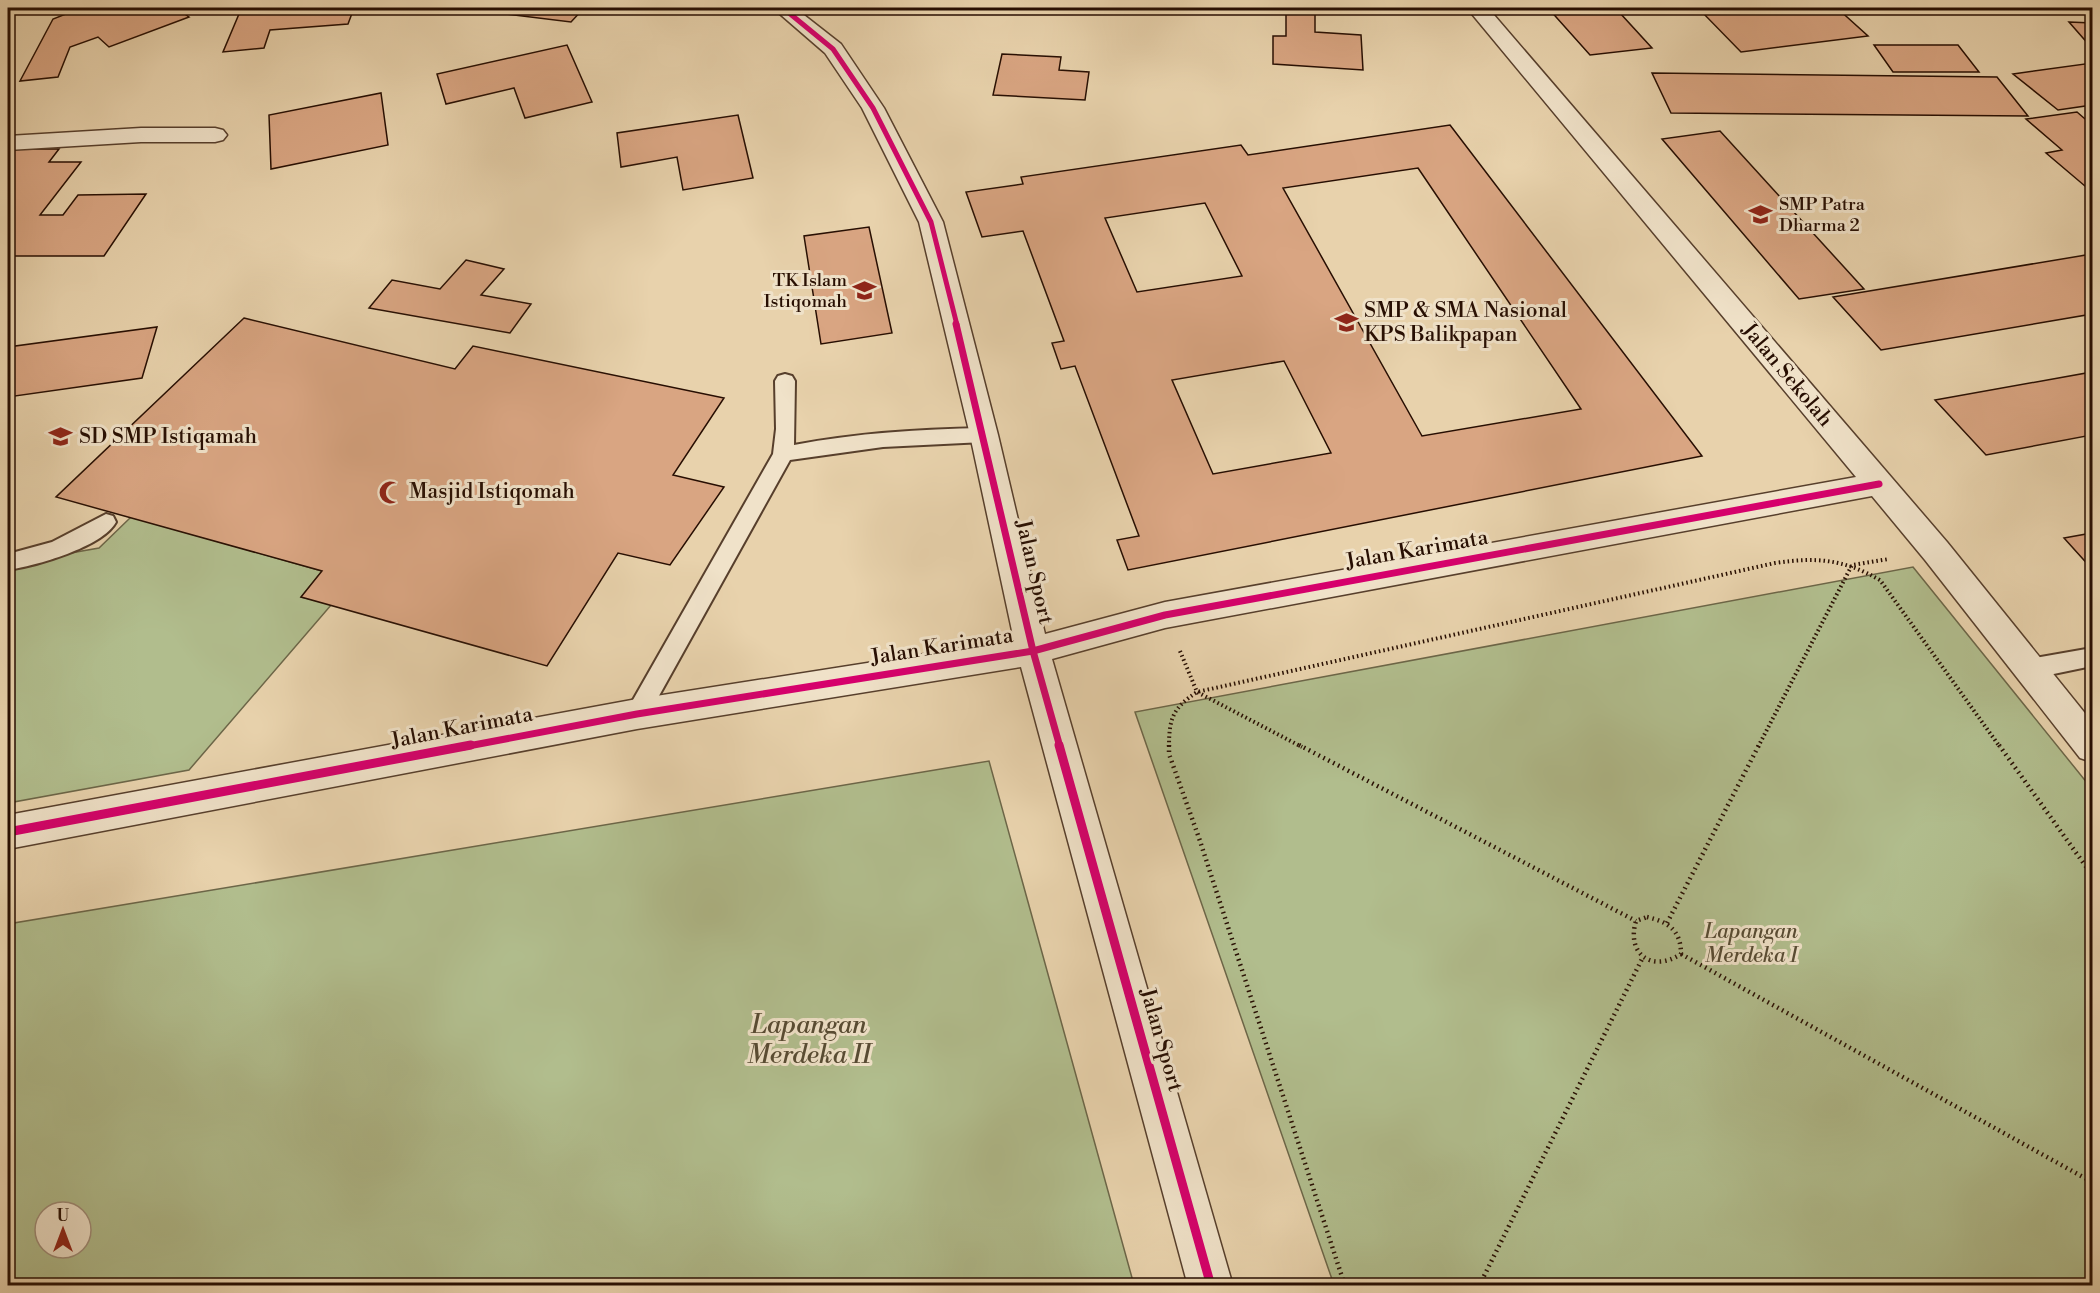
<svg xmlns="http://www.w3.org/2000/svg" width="2100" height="1293" viewBox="0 0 2100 1293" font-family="'Libre Bodoni',serif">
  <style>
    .green { fill: #b1bd8d; stroke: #6c6648; stroke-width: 1.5; fill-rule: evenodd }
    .building { fill: #d9a582; stroke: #270e02; stroke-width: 1.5; fill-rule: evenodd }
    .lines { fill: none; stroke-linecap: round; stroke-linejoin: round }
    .service-casing { stroke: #573f2c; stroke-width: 4 }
    .minor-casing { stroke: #573f2c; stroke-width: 3 }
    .path-far1 { stroke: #270e02; stroke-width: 4; stroke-dasharray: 1.5 3; stroke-linecap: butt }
    .path { stroke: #270e02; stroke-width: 4.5; stroke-dasharray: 1.5 4; stroke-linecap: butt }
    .service { fill: #f0e2c9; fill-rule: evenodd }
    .minor { fill: #f0e2c9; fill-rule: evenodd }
    .cycleway-far2-casing { stroke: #f0e2c9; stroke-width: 8 }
    .cycleway-far1-casing { stroke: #f0e2c9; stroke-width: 10 }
    .cycleway-casing { stroke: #f0e2c9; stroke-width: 13 }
    .cycleway-far2 { stroke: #d6006c; stroke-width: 5 }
    .cycleway-far1 { stroke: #d6006c; stroke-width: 7 }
    .cycleway { stroke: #d6006c; stroke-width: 9 }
    .labels { text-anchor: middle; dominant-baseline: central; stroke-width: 6; stroke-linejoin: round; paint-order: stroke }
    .far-poi-label { font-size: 18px; fill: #270e02; stroke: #f0e2c9; text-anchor: start }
    .poi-label { font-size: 21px; fill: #270e02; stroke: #f0e2c9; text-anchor: start }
    .street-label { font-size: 21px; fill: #270e02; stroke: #f0e2c9 }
    .park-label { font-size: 21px; font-style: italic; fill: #574b33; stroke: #f0e2c9 }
    .near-park-label { font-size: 26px; font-style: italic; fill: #574b33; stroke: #f0e2c9 }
  </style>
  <rect width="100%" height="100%" fill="#e8d2ac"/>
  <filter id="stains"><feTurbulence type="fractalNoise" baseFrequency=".00333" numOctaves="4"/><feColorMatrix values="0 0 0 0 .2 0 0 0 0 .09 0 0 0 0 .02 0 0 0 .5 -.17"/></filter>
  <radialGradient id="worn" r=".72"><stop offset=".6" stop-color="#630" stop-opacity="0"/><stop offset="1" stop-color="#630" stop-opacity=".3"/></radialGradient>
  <g class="green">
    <polygon points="131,517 322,571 301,597 332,604 189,770 8,803 8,564 99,548"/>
    <polygon points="1913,567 2092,789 2092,1285 1334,1285 1135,712"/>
    <path d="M989,761L1134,1285H8V924ZM45,1212H81V1248H45Z"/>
  </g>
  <g class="building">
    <polygon points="81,8 176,8 189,17 109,47 98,37 70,47 58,77 20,81 53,19"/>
    <polygon points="287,8 354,8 348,24 270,30 264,48 223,52 239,14 286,10"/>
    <polygon points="457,8 584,8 571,22"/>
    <polygon points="1286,8 1315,8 1315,32 1361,35 1363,70 1273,64 1273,36 1286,36"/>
    <polygon points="1548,8 1668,8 1620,13 1652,48 1590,55"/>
    <polygon points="1713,8 1837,8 1868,36 1741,52 1699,9"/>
    <polygon points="2069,22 2092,23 2092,46 2090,46"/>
    <polygon points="567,45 592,102 525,118 514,88 446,104 437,74"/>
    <polygon points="1874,45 1958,45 1979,72 1893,72"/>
    <polygon points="1002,54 1061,57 1059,70 1089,72 1085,100 993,95"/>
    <polygon points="2092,63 2092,105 2058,110 2013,74"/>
    <polygon points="1652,73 1997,77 2028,116 1671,113"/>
    <polygon points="381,93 388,145 271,169 269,115"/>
    <polygon points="2077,112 2092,125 2092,192 2046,153 2062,150 2026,119"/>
    <polygon points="738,115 753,178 683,190 677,157 621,167 617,133"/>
    <path d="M1450,125L1702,456L1128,570L1117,540L1139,536L1075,366L1061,369L1052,343L1064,341L1023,231L982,237L966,192L1023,184L1021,177L1241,145L1248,155ZM1418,168L1581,409L1422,436L1283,188ZM1205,203L1242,276L1137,292L1105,218ZM1284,361L1331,453L1213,474L1172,380Z"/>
    <polygon points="1720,131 1864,289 1799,299 1662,139"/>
    <polygon points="8,149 59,149 49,162 81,162 40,215 63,215 78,195 146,194 104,256 8,256"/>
    <polygon points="869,227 892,333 821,344 804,236"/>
    <polygon points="2092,254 2092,314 1881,350 1833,297"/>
    <polygon points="466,260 504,269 481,295 531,304 510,333 369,308 392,280 440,289"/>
    <polygon points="244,318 455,369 473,346 724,398 673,475 724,487 670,565 618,553 547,666 301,597 322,571 56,497"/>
    <polygon points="157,327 142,378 8,397 8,347"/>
    <polygon points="2092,372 2092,435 1986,455 1935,400"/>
    <polygon points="2092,533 2092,569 2064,538"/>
  </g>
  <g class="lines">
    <defs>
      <g id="service">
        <path d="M785,374L792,376L795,381L794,445C857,433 920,429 984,428L991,430L994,435L991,440L984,442L883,447L790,460L645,721L637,724L629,721L625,714L629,707L773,454L776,429L775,381L778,376Z"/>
        <path d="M106,514L113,516L116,522C103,547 35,566 8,570V554L52,542Z"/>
        <polygon points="2092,648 2092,666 2029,679 2021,676 2018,669 2021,662 2029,659"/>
      </g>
      <g id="minor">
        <polygon points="773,8 795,8 841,44 884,108 943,222 998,435 1045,634 1165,602 1856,477 1467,8 1488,8 1947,542 2092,722 2092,762 2080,758 1925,560 1872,496 1165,628 1052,659 1233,1286 1188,1286 1021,667 637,729 8,849 8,815 637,699 1014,640 970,435 919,222 862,108 825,53"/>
        <polygon points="141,128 215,128 223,130 227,135 223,140 215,142 141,142 8,150 8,136"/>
      </g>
    </defs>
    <use href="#service" class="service-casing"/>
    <use href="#minor" class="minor-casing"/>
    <g class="path-far1">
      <polyline points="1180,651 1197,692 1302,747"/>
      <path d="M1169,747C1169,718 1173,708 1197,692L1775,563C1817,557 1843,559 1880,580L2000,747"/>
      <polyline points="1758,747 1852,565 1889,559"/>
    </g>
    <g class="path">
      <polyline points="1169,745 1169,754 1199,838 1345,1286"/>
      <polyline points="1299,745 1636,921"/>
      <polyline points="1999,745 2092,875"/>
      <path d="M1647,917C1669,922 1681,931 1681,954C1652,973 1626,954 1636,921Z"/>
      <polyline points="1667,923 1759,745"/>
      <polyline points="1681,954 2092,1182"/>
      <polyline points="1479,1286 1643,957"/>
    </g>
    <use href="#service" class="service"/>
    <use href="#minor" class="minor"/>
    <defs>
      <polyline id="cycleway-far2" points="783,8 833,49 873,108 931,222 957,325"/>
      <g id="cycleway-far1">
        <polyline points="956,324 1033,651 1060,747"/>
        <polyline points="463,747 637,714 1033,651 1165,615 1879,484"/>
      </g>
      <g id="cycleway">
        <polyline points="1059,745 1211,1286"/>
        <polyline points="8,832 471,745"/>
      </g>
    </defs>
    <use href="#cycleway-far2" class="cycleway-far2-casing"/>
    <use href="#cycleway-far1" class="cycleway-far1-casing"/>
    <use href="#cycleway" class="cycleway-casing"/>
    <use href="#cycleway-far2" class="cycleway-far2"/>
    <use href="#cycleway-far1" class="cycleway-far1"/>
    <use href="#cycleway" class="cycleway"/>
  </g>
  <defs>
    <symbol id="school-bare" viewBox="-9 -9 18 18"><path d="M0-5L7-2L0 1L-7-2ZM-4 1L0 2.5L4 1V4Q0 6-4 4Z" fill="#8f2418" stroke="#f0e2c9" stroke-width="2.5" paint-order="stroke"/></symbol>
    <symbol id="mosque-bare" viewBox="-9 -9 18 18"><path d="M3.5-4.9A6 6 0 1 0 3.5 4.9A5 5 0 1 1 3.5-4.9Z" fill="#8f2418" stroke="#f0e2c9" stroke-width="2.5" paint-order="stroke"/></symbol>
  </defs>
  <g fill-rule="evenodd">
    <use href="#school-bare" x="1744" y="198" width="33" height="33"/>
    <use href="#school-bare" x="848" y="274" width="33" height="33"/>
    <use href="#school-bare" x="1330" y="306" width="33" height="33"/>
    <use href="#school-bare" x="44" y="420" width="33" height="33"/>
    <use href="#mosque-bare" x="374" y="476" width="33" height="33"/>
  </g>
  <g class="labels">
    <g class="far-poi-label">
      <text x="1779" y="204">SMP Patra<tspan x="1779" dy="21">Dharma 2</tspan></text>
      <text x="847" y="280" text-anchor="end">TK Islam<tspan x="847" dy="21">Istiqomah</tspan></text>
    </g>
    <g class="poi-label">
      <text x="1364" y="311">SMP &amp; SMA Nasional<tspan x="1364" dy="24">KPS Balikpapan</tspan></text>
      <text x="79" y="437">SD SMP Istiqamah</text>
      <text x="409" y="492">Masjid Istiqomah</text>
    </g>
    <g class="street-label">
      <text transform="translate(1787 375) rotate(50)">Jalan Sekolah</text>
      <text transform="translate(1417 550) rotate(-10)">Jalan Karimata</text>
      <text transform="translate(1034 572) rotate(77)">Jalan Sport</text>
      <text transform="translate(942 647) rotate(-9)">Jalan Karimata</text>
      <text transform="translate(462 728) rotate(-11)">Jalan Karimata</text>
      <text transform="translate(1161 1040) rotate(74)">Jalan Sport</text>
    </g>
    <g class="park-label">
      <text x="1751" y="932">Lapangan<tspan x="1751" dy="24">Merdeka I</tspan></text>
    </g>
    <g class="near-park-label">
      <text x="809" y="1025">Lapangan<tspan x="809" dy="30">Merdeka II</tspan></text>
    </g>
  </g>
  <rect width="2100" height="1293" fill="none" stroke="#e8d2ac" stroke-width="30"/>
  <rect x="9" y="9" width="2082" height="1275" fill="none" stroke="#270e02" stroke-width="3"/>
  <rect x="15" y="15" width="2070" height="1263" fill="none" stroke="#270e02" stroke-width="1.5"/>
  <g transform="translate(63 1230)"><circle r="28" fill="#f0e2c9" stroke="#a08d79" stroke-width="1.5"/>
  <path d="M0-4.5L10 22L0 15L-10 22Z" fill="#8f2418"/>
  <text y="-9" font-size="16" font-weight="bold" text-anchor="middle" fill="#270e02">U</text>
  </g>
  <rect width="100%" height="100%" filter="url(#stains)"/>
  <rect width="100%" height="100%" fill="url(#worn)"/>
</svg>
